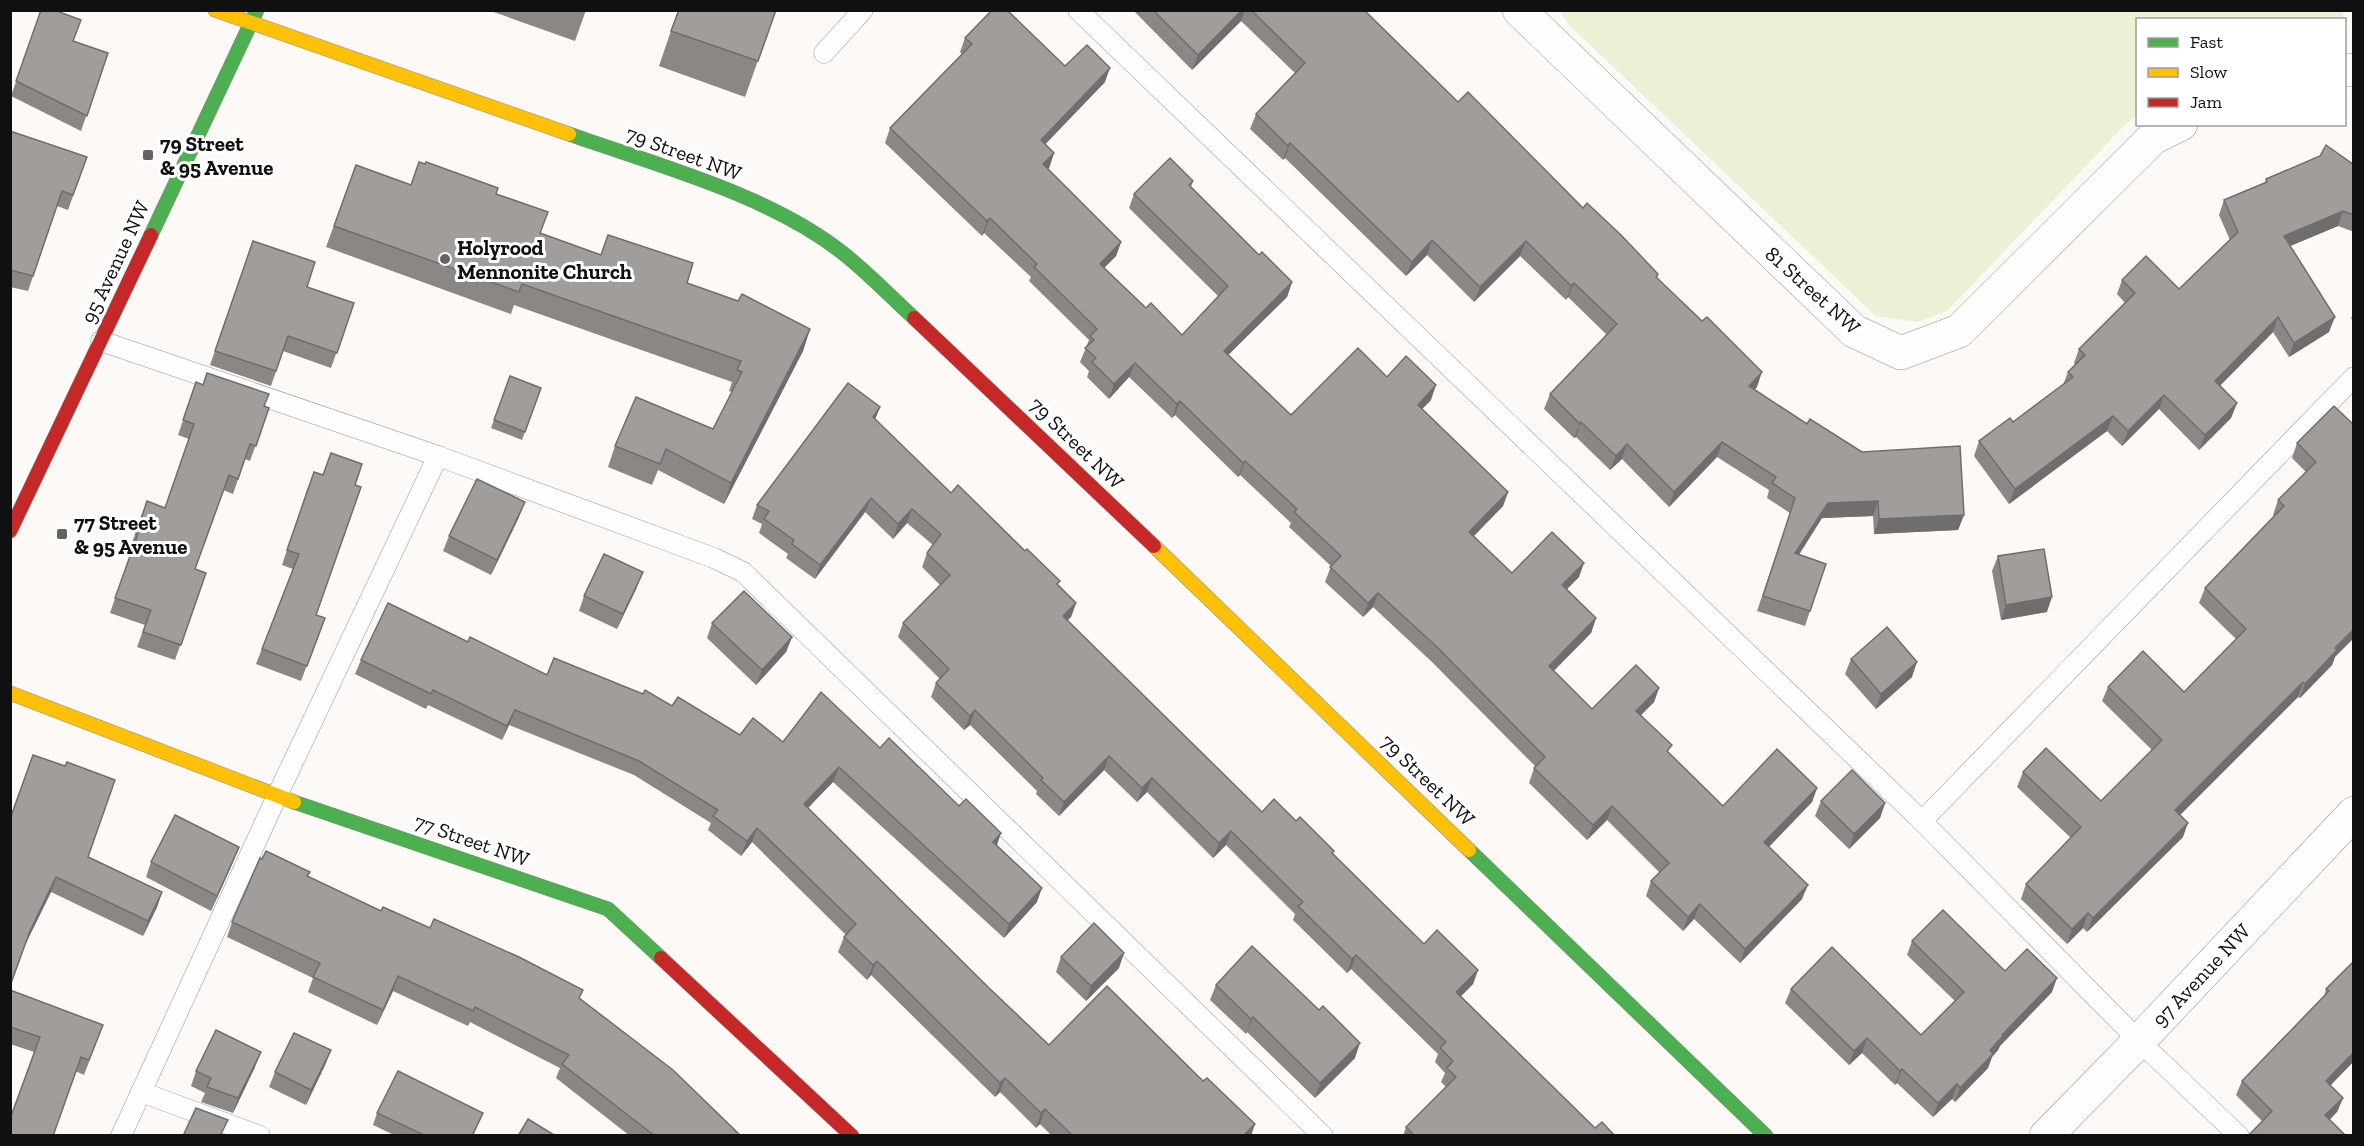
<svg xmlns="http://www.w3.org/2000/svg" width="2364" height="1146" viewBox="0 0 2364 1146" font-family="'Zilla Slab',serif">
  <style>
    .green { fill: #ebf1d5 }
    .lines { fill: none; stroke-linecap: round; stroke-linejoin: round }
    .lane-casing { stroke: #969594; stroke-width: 21 }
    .street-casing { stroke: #969594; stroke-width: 34 }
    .fast-casing { stroke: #8d8c8a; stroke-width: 15 }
    .slow-casing { stroke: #8d8c8a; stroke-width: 15 }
    .jam-casing { stroke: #8d8c8a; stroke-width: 15 }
    .lane { stroke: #fffefe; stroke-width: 20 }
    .street { stroke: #fffefe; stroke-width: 33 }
    .fast { stroke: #4caf50; stroke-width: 14 }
    .slow { stroke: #ffc107; stroke-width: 14 }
    .jam { stroke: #c62828; stroke-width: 14 }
    .wall { fill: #8a8785 }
    .shaded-wall { fill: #706e6c }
    .building { fill: #a09d9b; stroke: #706e6c; stroke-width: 1.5 }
    .poi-dot { fill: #636260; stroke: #fff; stroke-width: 2 }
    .labels { text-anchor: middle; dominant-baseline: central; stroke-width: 6; stroke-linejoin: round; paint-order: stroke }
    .poi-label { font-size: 21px; font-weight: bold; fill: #101010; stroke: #fff; text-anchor: start }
    .street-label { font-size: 21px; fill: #101010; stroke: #fff }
  </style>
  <rect width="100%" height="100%" fill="#fcf9f6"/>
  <polygon class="green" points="2343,11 2343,20 2138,20 2137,115 2126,124 1947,311 1918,322 1876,316 1569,25 1559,11"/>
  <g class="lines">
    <defs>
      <g id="lane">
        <polyline points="1078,10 1922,821 2139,1041 2239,1136"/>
        <polyline points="824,53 863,10"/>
        <polyline points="101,341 438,456 714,558 743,572 1323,1136"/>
        <polyline points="1922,821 2354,377"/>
        <polyline points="141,1092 260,1136"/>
        <polyline points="121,1136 277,796 438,456"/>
      </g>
      <g id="street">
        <polyline points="1519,10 1854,331 1901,353 1959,331 2153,138 2181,124"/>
        <polyline points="2344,70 2354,70"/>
        <polyline points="2046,1136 2139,1041 2354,813"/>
      </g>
      <g id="fast">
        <path d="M569,134C656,165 771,195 844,254C868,273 891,297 914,318"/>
        <polyline points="151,235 257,10"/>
        <polyline points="294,802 608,909 661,958"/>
        <polyline points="1469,850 1766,1136"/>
      </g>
      <g id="slow">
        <polyline points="215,10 569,134"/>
        <polyline points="1154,546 1469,850"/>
        <polyline points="10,693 294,802"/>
      </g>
      <g id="jam">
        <polyline points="914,318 1154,546"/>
        <polyline points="10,531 151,235"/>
        <polyline points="661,958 852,1136"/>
      </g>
    </defs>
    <use href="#lane" class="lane-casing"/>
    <use href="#street" class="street-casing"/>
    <use href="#fast" class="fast-casing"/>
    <use href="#slow" class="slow-casing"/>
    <use href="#jam" class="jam-casing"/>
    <use href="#lane" class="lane"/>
    <use href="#street" class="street"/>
    <use href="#fast" class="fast"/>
    <use href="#slow" class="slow"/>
    <use href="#jam" class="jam"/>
  </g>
  <g class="wall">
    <polygon points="41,10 73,41 108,53 81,131 11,96"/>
    <polygon points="488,10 586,10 575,41"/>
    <polygon points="678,10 776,10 745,97 659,66"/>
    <polygon points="1133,10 1364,10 1458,102 1583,208 1658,274 1657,278 1757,387 1754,390 1807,424 1862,452 1964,515 1958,530 1874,534 1873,516 1822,518 1799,555 1810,611 1805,626 1757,611 1790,513 1767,498 1769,490 1717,457 1669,507 1622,459 1610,470 1576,437 1574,438 1544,409 1550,394 1607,335 1568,297 1566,300 1520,256 1474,302 1427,255 1406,276 1285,158 1283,160 1250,129 1256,114 1295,73 1241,21 1192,70"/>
    <polygon points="965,38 1065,66 1105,82 1045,144 1054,153 1049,168 1048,169 1121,242 1116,256 1104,268 1146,308 1182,335 1219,297 1129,208 1134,194 1193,181 1191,187 1259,255 1292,282 1287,297 1228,355 1286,411 1291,415 1387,377 1431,400 1422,409 1508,492 1503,506 1474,536 1512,573 1579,577 1567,589 1596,618 1591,633 1554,671 1592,709 1659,688 1654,702 1641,715 1669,753 1723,806 1817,788 1812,802 1769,847 1802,899 1740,963 1694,919 1683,931 1646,896 1651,881 1660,873 1607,820 1587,840 1529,783 1534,768 1536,767 1432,662 1373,607 1363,617 1325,582 1331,566 1289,527 1291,523 1240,475 1238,477 1175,415 1172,418 1129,377 1109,399 1087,377 1089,371 1080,362 1089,340 1029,281 1031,277 984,233 982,236 885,143 890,128 962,54 960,52"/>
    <polygon points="10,131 87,157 68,210 57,206 28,291 10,287"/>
    <polygon points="356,165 411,185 496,194 540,233 601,255 687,283 810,329 803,351 724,504 658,470 652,485 608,467 615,446 713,429 732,392 729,391 732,382 514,305 511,314 326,247"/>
    <polygon points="2354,165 2354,232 2338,226 2290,246 2329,332 2289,357 2273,332 2220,385 2237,403 2231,418 2199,450 2159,409 2122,446 2107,431 2009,504 1974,456 1979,441 2013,422 2063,385 2068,372 2075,365 2074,363 2079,349 2125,303 2117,294 2122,280 2179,289 2230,240 2219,215 2224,200 2265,183 2266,179"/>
    <polygon points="253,241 307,287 354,303 331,368 283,351 271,386 210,365"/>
    <polygon points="2354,311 2354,320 2351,319"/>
    <polygon points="196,382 269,408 250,461 245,459 233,494 223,490 195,569 206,573 175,660 137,647 145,625 110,613 132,549 130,548 147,501 165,508 189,439 178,435"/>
    <polygon points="541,388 522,440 491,428 494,420"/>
    <polygon points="2334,406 2335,657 2332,665 2300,698 2298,697 2180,815 2183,837 2087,932 2083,928 2067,944 2021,899 2026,884 2071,838 2017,787 2023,772 2101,801 2152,750 2102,701 2108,687 2184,692 2236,639 2199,603 2205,588 2274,516 2273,515 2278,500 2306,472 2292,458 2297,443"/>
    <polygon points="880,407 875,419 951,493 1059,586 1076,603 1071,617 1067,620 1262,812 1296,821 1333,854 1424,944 1478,970 1473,984 1461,996 1595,1128 1615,1136 1403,1136 1406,1127 1446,1087 1441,1082 1445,1073 1435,1062 1438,1054 1351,969 1347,973 1293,920 1295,914 1226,845 1213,858 1147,792 1137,802 1104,770 1059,816 1036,794 1037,791 970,725 964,730 931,697 936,683 940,679 898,637 903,623 940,585 922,567 927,553 933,545 907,523 893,539 865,512 815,579 786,558 788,554 759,533 762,524 752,519 757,505"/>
    <polygon points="355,485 316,615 325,618 301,681 256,664 293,569 282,565 308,487"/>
    <polygon points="519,517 491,575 443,551 449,536"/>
    <polygon points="1998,556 2047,612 2001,620 1992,571"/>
    <polygon points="637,587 617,629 579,611 584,596"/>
    <polygon points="712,623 792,637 786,652 756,685 707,638"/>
    <polygon points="468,642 547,675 672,706 740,735 783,742 880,748 959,806 1001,833 996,845 1037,902 1004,938 833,782 808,808 989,988 1049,1045 1251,1136 1052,1136 1040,1124 1036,1128 1000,1092 995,1097 871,975 867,980 838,952 844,937 846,935 752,842 741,856 708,830 711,823 634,775 509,725 502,740 428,705 426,709 355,674 361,660"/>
    <polygon points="1851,659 1912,677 1876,709 1845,674"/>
    <polygon points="1821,801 1885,803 1880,818 1849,849 1815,816"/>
    <polygon points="10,819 162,892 157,907 143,936 51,892 25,945"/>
    <polygon points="262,859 308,877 381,911 580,998 741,1136 630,1136 556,1078 560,1068 470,1022 468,1026 393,991 377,1025 308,992 313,978 227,937 232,922"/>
    <polygon points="151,862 233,862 211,911 146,877"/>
    <polygon points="1912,941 2005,971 2052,992 2000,1046 1998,1050 1992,1057 1988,1068 1955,1102 1952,1099 1933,1117 1897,1083 1895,1085 1862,1053 1849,1065 1785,1003 1791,989 1921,1035 1955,1001 1907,955"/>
    <polygon points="1061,957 1119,968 1086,1001 1056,972"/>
    <polygon points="2354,961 2354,1061 2330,1086 2343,1098 2337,1112 2262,1121 2236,1095 2242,1081 2324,997 2326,989"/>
    <polygon points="1216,985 1355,1058 1315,1098 1247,1032 1246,1034 1210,1000"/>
    <polygon points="10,990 103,1025 84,1075 34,1052 10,1044"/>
    <polygon points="331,1050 325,1065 306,1105 269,1087 275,1072"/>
    <polygon points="255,1067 233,1113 201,1102 205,1093 191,1086 196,1071"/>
    <polygon points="377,1113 483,1113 473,1136 396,1136 373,1125"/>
  </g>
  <g class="shaded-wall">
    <polygon points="1242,10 1245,10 1241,21 1192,70 1198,55"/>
    <polygon points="1110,68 1105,82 1036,154 1041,140"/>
    <polygon points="1290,143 1285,158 1283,160 1288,146"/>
    <polygon points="1054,153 1049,168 1038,179 1043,164"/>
    <polygon points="2343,211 2338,226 2278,251 2284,236"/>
    <polygon points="990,218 984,233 982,236 987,221"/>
    <polygon points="1432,240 1427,255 1406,276 1412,262"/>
    <polygon points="1526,241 1520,256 1474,302 1480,287"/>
    <polygon points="1121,242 1116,256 1094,278 1100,264"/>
    <polygon points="1292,282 1287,297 1218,365 1224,351"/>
    <polygon points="1574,283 1568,297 1566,300 1571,286"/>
    <polygon points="2278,317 2273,332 2210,396 2215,381"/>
    <polygon points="2335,317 2329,332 2289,357 2294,343"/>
    <polygon points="810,329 803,351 724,504 731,483"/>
    <polygon points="1135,363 1129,377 1109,399 1114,384"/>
    <polygon points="1762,372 1757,387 1743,401 1749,386"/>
    <polygon points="1436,385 1431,400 1412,419 1418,405"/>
    <polygon points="2164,395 2159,409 2122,446 2128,431"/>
    <polygon points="1180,401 1175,415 1172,418 1177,404"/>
    <polygon points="2237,403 2231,418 2199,450 2205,435"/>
    <polygon points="880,407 874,422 873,417"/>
    <polygon points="2113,416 2107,431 2009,504 2015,489"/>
    <polygon points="1581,422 1576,437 1574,438 1580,424"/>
    <polygon points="1722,442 1717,457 1669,507 1674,492"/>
    <polygon points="1627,444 1622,459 1610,470 1616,456"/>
    <polygon points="1245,461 1240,475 1238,477 1243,463"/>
    <polygon points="1508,492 1503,506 1464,546 1469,532"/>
    <polygon points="871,498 865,512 815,579 820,565"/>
    <polygon points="1878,501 1873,516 1822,518 1790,568 1795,553 1828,503"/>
    <polygon points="525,502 519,517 491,575 497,560"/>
    <polygon points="912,509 907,523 893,539 898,524"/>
    <polygon points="1964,515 1958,530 1874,534 1879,519"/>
    <polygon points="1584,563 1579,577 1557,599 1562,585"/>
    <polygon points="643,572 637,587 617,629 623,614"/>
    <polygon points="1378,593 1373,607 1363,617 1368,603"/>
    <polygon points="2052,597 2047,612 2001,620 2006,605"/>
    <polygon points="1076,603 1071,617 1058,630 1063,616"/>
    <polygon points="1596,618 1591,633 1544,680 1549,666"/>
    <polygon points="2354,629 2354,638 2335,657 2332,665 2300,698 2305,684 2335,648"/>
    <polygon points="792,637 786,652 756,685 762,670"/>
    <polygon points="1917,662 1912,677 1876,709 1881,694"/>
    <polygon points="2303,682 2298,697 2170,825 2175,810"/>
    <polygon points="1659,688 1654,702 1631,725 1636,711"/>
    <polygon points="515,710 509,725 502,740 507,726"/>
    <polygon points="975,710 970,725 964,730 970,716"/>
    <polygon points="1109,756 1104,770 1059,816 1064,802"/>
    <polygon points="839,767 833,782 798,818 804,804"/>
    <polygon points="1152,778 1147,792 1137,802 1142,788"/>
    <polygon points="1817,788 1812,802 1759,857 1764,842"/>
    <polygon points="1885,803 1880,818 1849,849 1854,834"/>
    <polygon points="1612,806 1607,820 1587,840 1593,825"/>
    <polygon points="2188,823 2183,837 2087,932 2093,918"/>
    <polygon points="757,828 752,842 741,856 747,841"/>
    <polygon points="1231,831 1226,845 1213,858 1219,843"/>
    <polygon points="1001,833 996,848 993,842"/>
    <polygon points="239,847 233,862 211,911 217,896"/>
    <polygon points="56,877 51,892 25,945 30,931"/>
    <polygon points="1808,885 1802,899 1740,963 1745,949"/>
    <polygon points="1042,888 1037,902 1004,938 1009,924"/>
    <polygon points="162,892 157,907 143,936 148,921"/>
    <polygon points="1700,904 1694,919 1683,931 1688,917"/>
    <polygon points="2088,913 2083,928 2067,944 2072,929"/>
    <polygon points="1124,953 1119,968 1086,1001 1091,986"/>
    <polygon points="1356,955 1351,969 1347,973 1352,959"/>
    <polygon points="877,961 871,975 867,980 873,965"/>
    <polygon points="1478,970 1473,984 1451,1006 1456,992"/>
    <polygon points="398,976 393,991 377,1025 383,1010"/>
    <polygon points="2057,978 2052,992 2000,1046 1998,1050 1992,1057 1988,1068 1955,1102 1960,1088 2002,1035"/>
    <polygon points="1253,1017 1247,1032 1246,1034 1251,1019"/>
    <polygon points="1867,1038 1862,1053 1849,1065 1854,1051"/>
    <polygon points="1360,1043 1355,1058 1315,1098 1320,1083"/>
    <polygon points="331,1050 325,1065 306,1105 311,1090"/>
    <polygon points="261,1052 255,1067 233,1113 238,1098"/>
    <polygon points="2354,1052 2354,1061 2320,1096 2326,1081"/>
    <polygon points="1902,1069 1897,1083 1895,1085 1900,1071"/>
    <polygon points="1005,1078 1000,1092 995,1097 1000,1083"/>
    <polygon points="1957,1084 1952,1099 1933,1117 1938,1103"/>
    <polygon points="2343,1098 2337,1112 2320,1130 2325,1115"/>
    <polygon points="1045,1109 1040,1124 1036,1128 1041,1113"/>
    <polygon points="1255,1124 1251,1136 1243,1136"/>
  </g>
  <g class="building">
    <polygon points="41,10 54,10 81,20 73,41 108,53 87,116 16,81"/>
    <polygon points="679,10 776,10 758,61 671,31"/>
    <polygon points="992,10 1007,10 1065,66 1087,45 1110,68 1041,140 1054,153 1043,164 1121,242 1100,264 1146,308 1151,303 1182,335 1228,286 1134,194 1170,158 1193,181 1189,185 1259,255 1262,252 1292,282 1224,351 1291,415 1358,348 1387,377 1406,356 1436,385 1418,405 1508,492 1469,532 1512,573 1552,532 1584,563 1562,585 1596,618 1549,666 1592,709 1636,665 1659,688 1636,711 1672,745 1667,751 1723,806 1777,749 1817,788 1764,842 1808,885 1745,949 1700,904 1688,917 1651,881 1669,863 1612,806 1593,825 1534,768 1545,757 1437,647 1378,593 1368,603 1330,567 1341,556 1294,512 1297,509 1245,461 1243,463 1180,401 1177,404 1135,363 1114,384 1092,362 1096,358 1085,348 1094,340 1090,336 1097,329 1034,267 1037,264 990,218 987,221 890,128 972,44 965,38"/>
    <polygon points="1153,10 1242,10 1198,55"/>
    <polygon points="1251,10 1364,10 1458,102 1468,92 1583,208 1587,203 1621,235 1658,274 1656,277 1702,321 1707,317 1762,372 1749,386 1807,424 1810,419 1862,452 1960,446 1964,515 1879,519 1878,501 1828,503 1795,553 1826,564 1810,611 1763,596 1795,498 1772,483 1776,477 1722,442 1674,492 1627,444 1616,456 1581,422 1580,424 1550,394 1617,324 1574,283 1571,286 1526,241 1480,287 1432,240 1412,262 1290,143 1288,146 1256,114 1305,63"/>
    <polygon points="10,131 87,157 73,195 62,191 33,276 10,270"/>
    <polygon points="2326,145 2354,165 2354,215 2343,211 2284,236 2335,317 2294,343 2278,317 2215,381 2237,403 2205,435 2164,395 2128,431 2113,416 2015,489 1979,441 2010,418 2013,422 2073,377 2068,372 2085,355 2079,349 2135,293 2122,280 2146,256 2179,289 2238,232 2224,200 2267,182 2266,179 2320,156"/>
    <polygon points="419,162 425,164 426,162 498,188 496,194 548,212 540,233 601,255 608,235 693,263 687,283 738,301 742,294 810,329 731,483 666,449 660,464 615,446 636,397 713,429 742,372 737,370 741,361 522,284 519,292 334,226 356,165 411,185"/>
    <polygon points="253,241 315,262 307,287 354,303 337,353 288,336 276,371 215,351"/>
    <polygon points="207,373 269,394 264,406 269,408 256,446 250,444 238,479 229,475 195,569 206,573 181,645 143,632 151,610 115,598 138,534 136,534 147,501 165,508 194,424 183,420 196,382 203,385"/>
    <polygon points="510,376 541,388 525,432 494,420"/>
    <polygon points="848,383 880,407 873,417 951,493 958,485 1025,551 1027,549 1060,581 1057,584 1076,603 1063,616 1262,812 1274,799 1296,821 1300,817 1334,851 1332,853 1424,944 1437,930 1478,970 1456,992 1595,1128 1602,1122 1615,1136 1415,1136 1406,1127 1456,1077 1447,1068 1453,1061 1440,1048 1446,1042 1356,955 1352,959 1298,906 1303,902 1231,831 1219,843 1152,778 1142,788 1109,756 1064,802 1041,780 1043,778 975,710 970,716 936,683 949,669 903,623 950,575 927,553 941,534 912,509 898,524 871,498 820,565 792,544 794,540 764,519 769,511 757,505"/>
    <polygon points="2334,406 2354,425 2354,629 2335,648 2337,650 2305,684 2303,682 2175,810 2188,823 2093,918 2088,913 2072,929 2026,884 2081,827 2023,772 2046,748 2101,801 2162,740 2108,687 2143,651 2184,692 2246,629 2205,588 2284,506 2278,500 2316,462 2297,443"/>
    <polygon points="331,453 362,464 355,485 361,487 316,615 325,618 307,666 262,649 299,554 287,550 314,472 323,475"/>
    <polygon points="477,479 525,502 497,560 449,536"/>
    <polygon points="2044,549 2052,597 2006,605 1998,556"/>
    <polygon points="604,554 643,572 623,614 584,596"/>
    <polygon points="744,591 792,637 762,670 712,623"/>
    <polygon points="388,603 468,642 470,637 547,675 554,658 643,694 645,690 672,706 678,697 740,735 753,718 783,742 821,692 880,748 889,738 959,806 966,799 1001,833 993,842 1042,888 1009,924 839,767 804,804 989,988 1049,1045 1107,986 1203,1081 1207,1078 1255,1124 1243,1136 1073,1136 1045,1109 1041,1113 1005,1078 1000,1083 877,961 873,965 844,937 856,924 757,828 747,841 713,816 718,810 639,761 515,710 507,726 433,690 431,694 361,660"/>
    <polygon points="1887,627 1917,662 1881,694 1851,659"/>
    <polygon points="33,755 65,766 67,762 115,780 88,857 162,892 148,921 56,877 30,931 10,986 10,819"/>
    <polygon points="1852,770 1885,803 1854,834 1821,801"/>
    <polygon points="175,815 239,847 217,896 151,862"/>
    <polygon points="266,851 310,872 307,876 381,911 383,907 430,928 434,919 519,957 583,990 579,998 673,1070 741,1136 655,1136 562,1064 569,1055 475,1007 473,1011 398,976 383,1010 313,977 320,963 232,922 260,858 262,859"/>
    <polygon points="1943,910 2005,971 2027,949 2057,978 2002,1035 2003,1036 1990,1050 1993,1054 1960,1088 1957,1084 1938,1103 1902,1069 1900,1071 1867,1038 1854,1051 1791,989 1832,947 1921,1035 1964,992 1912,941"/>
    <polygon points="1094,923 1124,953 1091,986 1061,957"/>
    <polygon points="1252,946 1319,1010 1323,1006 1360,1043 1320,1083 1253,1017 1251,1019 1216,985"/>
    <polygon points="2354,961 2354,1052 2326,1081 2343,1098 2325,1115 2346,1136 2248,1136 2272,1111 2242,1081 2329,991 2326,989"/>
    <polygon points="10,990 103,1025 89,1060 81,1057 53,1136 10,1136 10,1119 40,1037 10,1027"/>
    <polygon points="216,1030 261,1052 238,1098 207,1087 211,1078 196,1071"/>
    <polygon points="294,1033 331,1050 311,1090 275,1072"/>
    <polygon points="398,1071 483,1113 472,1136 426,1136 377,1113"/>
    <polygon points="196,1108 228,1120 221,1134 223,1136 183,1136"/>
    <polygon points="528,1119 554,1135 554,1136 518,1136"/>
  </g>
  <g class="poi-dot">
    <rect x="142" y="149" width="12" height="12" rx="3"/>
    <circle cx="445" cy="259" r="6"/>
    <rect x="56" y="528" width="12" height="12" rx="3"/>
  </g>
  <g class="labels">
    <g class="poi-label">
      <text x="160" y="143">79 Street<tspan x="160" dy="24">&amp; 95 Avenue</tspan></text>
      <text x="457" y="247">Holyrood<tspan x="457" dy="24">Mennonite Church</tspan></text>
      <text x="74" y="522">77 Street<tspan x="74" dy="24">&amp; 95 Avenue</tspan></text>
    </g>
    <g class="street-label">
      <text transform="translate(684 153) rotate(20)">79 Street NW</text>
      <text transform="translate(115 262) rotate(-65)">95 Avenue NW</text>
      <text transform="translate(1813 290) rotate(42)">81 Street NW</text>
      <text transform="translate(1077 443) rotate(44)">79 Street NW</text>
      <text transform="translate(1428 780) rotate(44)">79 Street NW</text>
      <text transform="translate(472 840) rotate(19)">77 Street NW</text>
      <text transform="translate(2201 975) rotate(-47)">97 Avenue NW</text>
    </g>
  </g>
  <rect width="2364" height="1146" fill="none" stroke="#101010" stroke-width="24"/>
  <rect x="2136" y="18" width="210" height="108" fill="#ffffff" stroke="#9f9f9f" stroke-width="1.5"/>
  <rect x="2148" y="38" width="30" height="9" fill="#4caf50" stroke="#9f9f9f" stroke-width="1.5"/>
  <text x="2190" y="48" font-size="18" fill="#101010">Fast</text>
  <rect x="2148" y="68" width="30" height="9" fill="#ffc107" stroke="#9f9f9f" stroke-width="1.5"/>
  <text x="2190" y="78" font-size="18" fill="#101010">Slow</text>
  <rect x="2148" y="98" width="30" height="9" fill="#c62828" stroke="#9f9f9f" stroke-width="1.5"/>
  <text x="2190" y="108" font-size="18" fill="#101010">Jam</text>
</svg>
